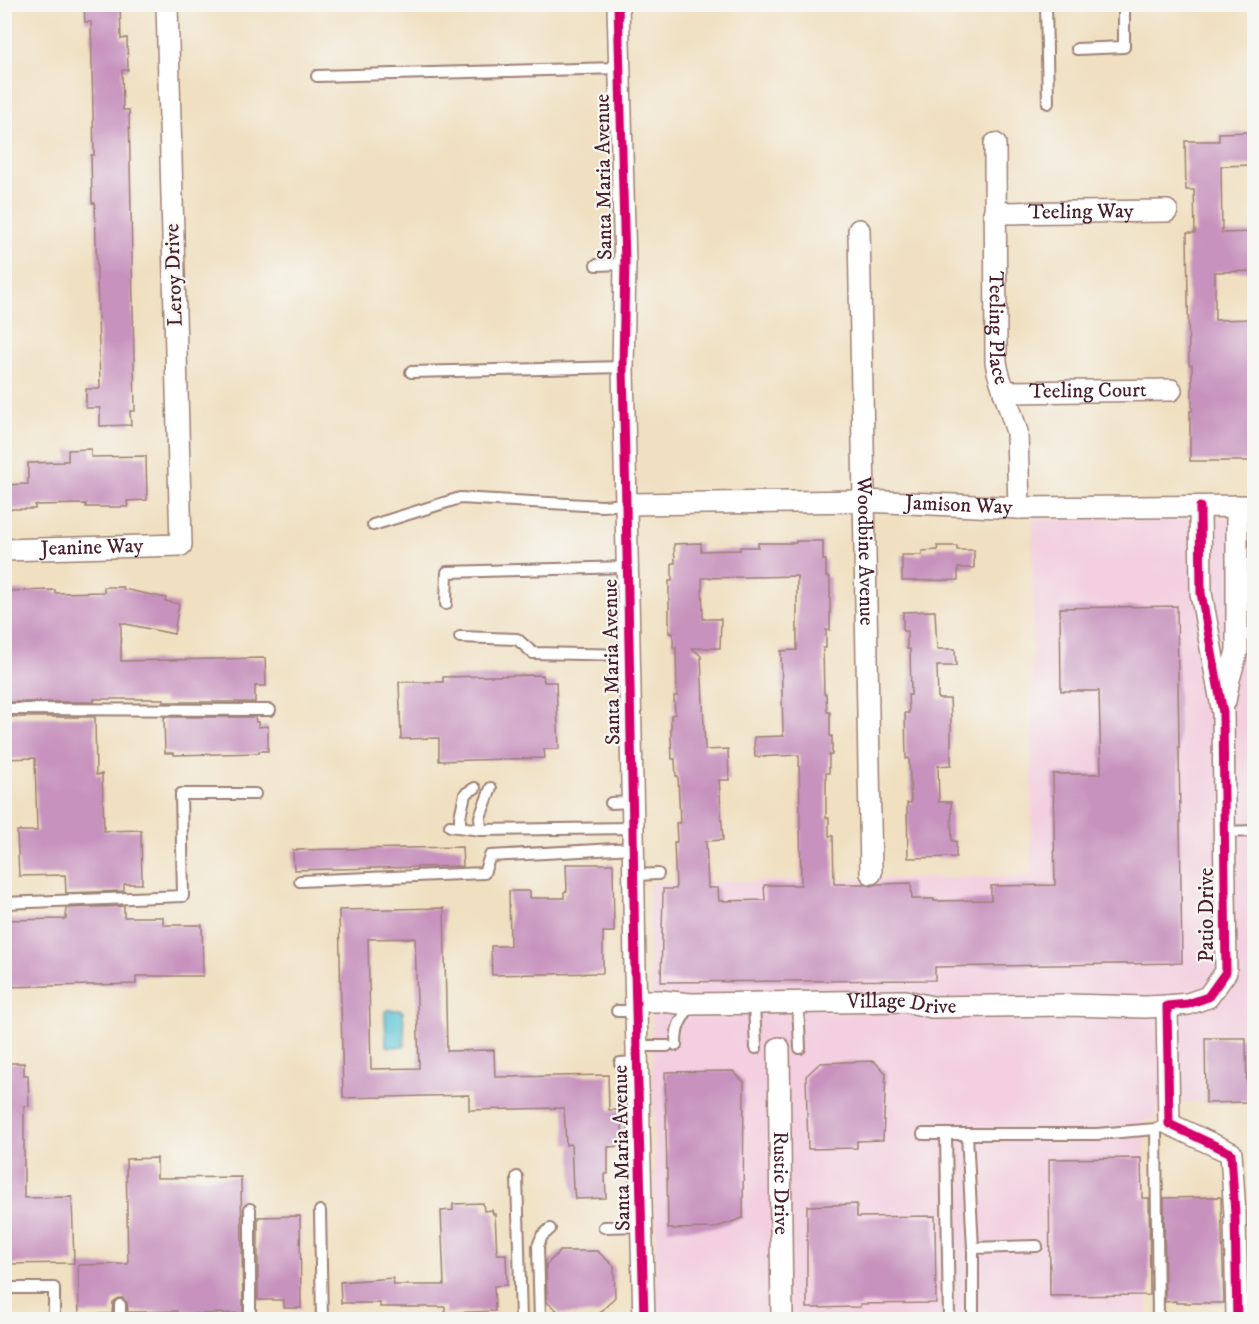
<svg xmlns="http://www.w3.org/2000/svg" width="1259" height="1324" viewBox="0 0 1259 1324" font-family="'IM FELL DW Pica',serif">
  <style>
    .built { fill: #f3cfdf }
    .water { fill: #5bc4d6; stroke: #527280; stroke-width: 1.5 }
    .building { fill: #c793be; fill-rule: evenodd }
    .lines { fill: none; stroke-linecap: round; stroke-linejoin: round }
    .service-casing { stroke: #9d8076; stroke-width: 14 }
    .minor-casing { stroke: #9d8076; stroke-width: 24 }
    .service { stroke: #fff; stroke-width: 10 }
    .minor { stroke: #fff; stroke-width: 21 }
    .cycleway-casing { stroke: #f6f6f2; stroke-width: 13 }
    .cycleway { stroke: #d6006c; stroke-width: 9 }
    .labels { text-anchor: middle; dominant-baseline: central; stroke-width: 4.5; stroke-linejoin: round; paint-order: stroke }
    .street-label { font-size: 21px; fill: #4a1f2b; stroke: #f6f6f2 }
  </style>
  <rect width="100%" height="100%" fill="#f6f6f2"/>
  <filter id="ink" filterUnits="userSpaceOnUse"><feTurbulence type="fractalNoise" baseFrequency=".0167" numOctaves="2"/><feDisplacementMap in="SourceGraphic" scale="12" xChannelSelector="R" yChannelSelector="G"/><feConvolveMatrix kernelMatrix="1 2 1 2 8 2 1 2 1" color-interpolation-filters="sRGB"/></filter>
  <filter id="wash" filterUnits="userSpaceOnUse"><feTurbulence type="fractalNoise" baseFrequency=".008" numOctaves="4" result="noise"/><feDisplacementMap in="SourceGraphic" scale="24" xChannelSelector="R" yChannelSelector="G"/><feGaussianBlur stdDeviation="1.35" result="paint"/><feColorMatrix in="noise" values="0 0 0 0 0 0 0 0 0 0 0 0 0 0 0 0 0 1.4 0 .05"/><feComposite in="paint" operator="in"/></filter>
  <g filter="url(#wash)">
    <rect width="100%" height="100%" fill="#f0e0c1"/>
    <polygon class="built" points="1254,517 1254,1067 1254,1033 1204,1034 1203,1101 1157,1105 1157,1119 1145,1120 1148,1319 657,1319 649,883 1031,876 1033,519"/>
    <polygon class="water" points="387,1010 400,1010 403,1012 405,1045 403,1047 389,1047 386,1045 385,1012"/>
    <g id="blocks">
      <g class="building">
        <polygon points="84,4 120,4 121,39 127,38 128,70 122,70 123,110 129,110 135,411 130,411 131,425 100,426 100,408 86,408 86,389 99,389 100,387 95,203 92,203 91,155 94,155 91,22 85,22"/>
        <polygon points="1254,132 1254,165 1221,166 1222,233 1254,232 1254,271 1215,272 1215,320 1254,319 1254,461 1190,461 1190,411 1192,411 1192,365 1189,365 1187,233 1195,233 1194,190 1186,190 1185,141 1219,141 1219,133"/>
        <polygon points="91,449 91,457 146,456 147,500 127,501 128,507 86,507 86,504 35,505 35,509 4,509 4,485 28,484 28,463 63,462 63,461 68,461 68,450"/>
        <path d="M796,541H823V560H826V577H830V630H826V648H823L824,694H826L827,712H830V736H832V755H829V773H826V818H829V836H833L834,884H864L872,886L878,884L911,883L912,899H934V901L991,900V886L1055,885L1053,774H1101L1099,691H1061L1060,608L1177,606L1182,963L935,967V980L661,982L663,889H676L674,842H677L676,823H680L678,776H676L675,759H672L671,740V715L675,714L674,696H677L676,648H673V633H669V581H672V563H675L674,544L701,543V551L740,550V547H758V543H796ZM797,576V650L781,651L783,735L784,736L754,737L755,757L799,755L801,885H764L765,900L719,901L718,888H708L706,841L723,840L719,780H729L728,749L705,750L701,656L692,648H720L721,619H703L702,578Z"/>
        <polygon points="937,546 957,546 957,550 974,550 974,568 958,568 958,580 902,581 902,555 922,555 922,551 938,550"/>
        <polygon points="104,587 123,587 123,589 166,598 165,601 179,604 174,634 121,623 121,661 265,658 266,686 255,686 255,702 164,702 164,699 94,699 94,702 4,702 4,591 55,590 55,593 104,592"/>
        <polygon points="935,611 937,649 955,649 956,666 937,666 938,699 950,699 951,716 951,765 938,766 939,802 951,802 952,841 956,841 956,857 908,858 907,803 911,803 909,758 906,759 905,713 909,713 908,695 911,695 910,649 907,649 907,631 903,631 903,612"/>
        <polygon points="543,675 544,682 556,682 559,749 544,749 545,758 439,761 439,738 401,739 399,682 443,682 443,677"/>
        <polygon points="4,717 95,717 96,775 102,774 104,831 141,830 142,884 124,884 124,891 66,893 65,875 19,876 17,831 37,831 35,758 4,759"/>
        <polygon points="164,717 255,717 256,722 258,722 258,727 268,726 268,751 259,751 259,753 174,755 174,753 165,753"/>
        <polygon points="462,847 463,866 294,870 293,850"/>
        <polygon points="566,864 613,864 614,932 603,932 603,973 492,975 491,946 510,946 509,891 530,891 530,898 564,898 564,892 567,891"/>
        <polygon points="124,906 124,917 163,917 163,925 202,925 203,976 136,976 136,984 4,987 4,920 66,919 66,908"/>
        <path d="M444,908L447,1051L494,1050L495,1077L608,1075L609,1110H621L623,1146L608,1147V1174H605L606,1198L575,1199L574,1189H573L571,1144L566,1145L564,1108L469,1110V1095L343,1098L339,910ZM415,938L419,1068L371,1069L368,939Z"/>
        <polygon points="1205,1038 1246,1038 1247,1102 1206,1103"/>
        <polygon points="874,1061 886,1073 883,1140 857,1141 857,1148 808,1149 806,1076 820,1063"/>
        <polygon points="4,1063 24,1063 24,1075 28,1075 29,1106 24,1106 24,1198 72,1197 74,1263 4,1264"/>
        <polygon points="733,1071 744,1082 743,1218 714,1228 668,1229 665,1072"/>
        <polygon points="157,1158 157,1178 241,1177 243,1313 177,1314 177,1311 128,1312 127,1302 123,1298 119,1298 113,1302 112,1314 79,1314 78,1265 128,1264 126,1159"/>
        <polygon points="1141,1158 1142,1198 1149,1198 1150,1295 1050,1296 1049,1159"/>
        <polygon points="1221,1197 1224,1303 1176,1303 1176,1301 1165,1302 1164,1198"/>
        <polygon points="483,1203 484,1211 492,1210 493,1214 495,1214 497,1254 506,1254 507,1285 494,1286 495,1311 445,1313 445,1307 380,1307 380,1303 341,1303 340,1282 393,1278 394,1285 444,1285 441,1211 453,1210 453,1204"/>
        <polygon points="857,1204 857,1217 935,1216 936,1303 860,1304 860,1307 807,1308 807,1206"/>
        <polygon points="300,1216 301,1308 284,1308 284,1300 258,1300 258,1217"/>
        <polygon points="560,1251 597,1251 614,1266 615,1297 599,1314 561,1314 547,1302 546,1265"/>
      </g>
    </g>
  </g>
  <g filter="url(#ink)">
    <use href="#blocks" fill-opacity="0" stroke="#9d8076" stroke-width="1.5"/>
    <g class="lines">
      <defs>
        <g id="service">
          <polyline points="1046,4 1048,103"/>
          <polyline points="1077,49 1124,47 1124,4"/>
          <polyline points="317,76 619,68"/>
          <polyline points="596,265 625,264"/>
          <polyline points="411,372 623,367"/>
          <polyline points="373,525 460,498 602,506 626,504"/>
          <polyline points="446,604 447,572 628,567"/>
          <polyline points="460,637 517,639 533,653 630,655"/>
          <polyline points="610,682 630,681"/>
          <polyline points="4,709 270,710"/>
          <polyline points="611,803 632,802"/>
          <polyline points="450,826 481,830 633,828"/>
          <polyline points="460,827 460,817 465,794 475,788"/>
          <polyline points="481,830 480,817 491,788"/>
          <polyline points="1224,832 1254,831"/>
          <polyline points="634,875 658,874"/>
          <polyline points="300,881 484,873 490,856 633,848"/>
          <polyline points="4,903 183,896 181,794 255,794"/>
          <polyline points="798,1003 800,1048"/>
          <polyline points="754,1004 756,1048"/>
          <polyline points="617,1011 636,1011"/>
          <path d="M676,1045C676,1024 681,1021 691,1004"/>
          <polyline points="637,1046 667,1046"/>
          <polyline points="620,1063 637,1062"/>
          <polyline points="1156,1129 1158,1320"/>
          <polyline points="923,1134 1097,1134 1156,1129 1169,1124"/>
          <polyline points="946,1134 949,1320"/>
          <polyline points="967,1134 973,1248 973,1320"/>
          <polyline points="517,1177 521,1320"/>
          <polyline points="250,1209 250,1320"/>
          <polyline points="320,1211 322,1320"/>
          <polyline points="604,1227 642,1226"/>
          <polyline points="973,1248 1037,1246"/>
          <polyline points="4,1288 54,1288 54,1320"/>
          <polyline points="120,1305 120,1320"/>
          <polyline points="540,1320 538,1246 542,1236 550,1229"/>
        </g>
        <g id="minor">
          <polyline points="618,4 625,264 623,367 633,828 635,971 644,1320"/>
          <path id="s1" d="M995,144L996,362L998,372L1017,432L1019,508"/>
          <path id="s2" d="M994,213L1167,211"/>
          <path id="s3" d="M859,230L871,873"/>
          <path id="s4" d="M1004,392L1171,390"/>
          <path id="s5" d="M626,504L865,501L1019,508L1254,506"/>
          <polyline points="1200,507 1201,593 1223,713 1226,972 1208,997 1188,1004 1167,1006 1169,1124 1231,1153 1235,1214 1237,1320"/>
          <path id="s6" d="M4,550L181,545L167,4"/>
          <polyline points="1225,701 1229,679 1237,651 1237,506"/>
          <path id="s7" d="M636,1001H660L691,1004L905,1001L932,1007L1067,1005L1145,1007L1167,1006"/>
          <path id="s8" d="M779,1048L782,1320"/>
        </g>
      </defs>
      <use href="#service" class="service-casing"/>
      <use href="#minor" class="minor-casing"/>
      <use href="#service" class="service"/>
      <use href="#minor" class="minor"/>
      <defs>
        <g id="cycleway">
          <polyline points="618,4 625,264 623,367 633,828 635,971 644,1320"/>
          <polyline points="1200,507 1201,593 1223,713 1226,972 1208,997 1188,1004 1167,1006 1169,1124 1231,1153 1235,1214 1237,1320"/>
        </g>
      </defs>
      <use href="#cycleway" class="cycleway-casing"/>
      <use href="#cycleway" class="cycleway"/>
    </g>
  </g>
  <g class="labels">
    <g class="street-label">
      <text transform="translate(604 177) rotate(-91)">Santa Maria Avenue</text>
      <text stroke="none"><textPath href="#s2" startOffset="87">Teeling Way</textPath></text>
      <text transform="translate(174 275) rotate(-92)">Leroy Drive</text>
      <text stroke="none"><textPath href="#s1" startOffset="184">Teeling Place</textPath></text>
      <text stroke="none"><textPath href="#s4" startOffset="84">Teeling Court</textPath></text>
      <text stroke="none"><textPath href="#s5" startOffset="333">Jamison Way</textPath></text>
      <text stroke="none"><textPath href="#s6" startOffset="88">Jeanine Way</textPath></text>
      <text stroke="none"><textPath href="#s3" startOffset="321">Woodbine Avenue</textPath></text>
      <text transform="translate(612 662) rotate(-91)">Santa Maria Avenue</text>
      <text transform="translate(1207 915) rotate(-90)">Patio Drive</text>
      <text stroke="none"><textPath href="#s7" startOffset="266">Village Drive</textPath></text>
      <text transform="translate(622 1148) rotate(-91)">Santa Maria Avenue</text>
      <text stroke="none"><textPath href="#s8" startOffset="135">Rustic Drive</textPath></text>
    </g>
  </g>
  <rect width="1259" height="1324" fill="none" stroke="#f6f6f2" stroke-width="24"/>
</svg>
